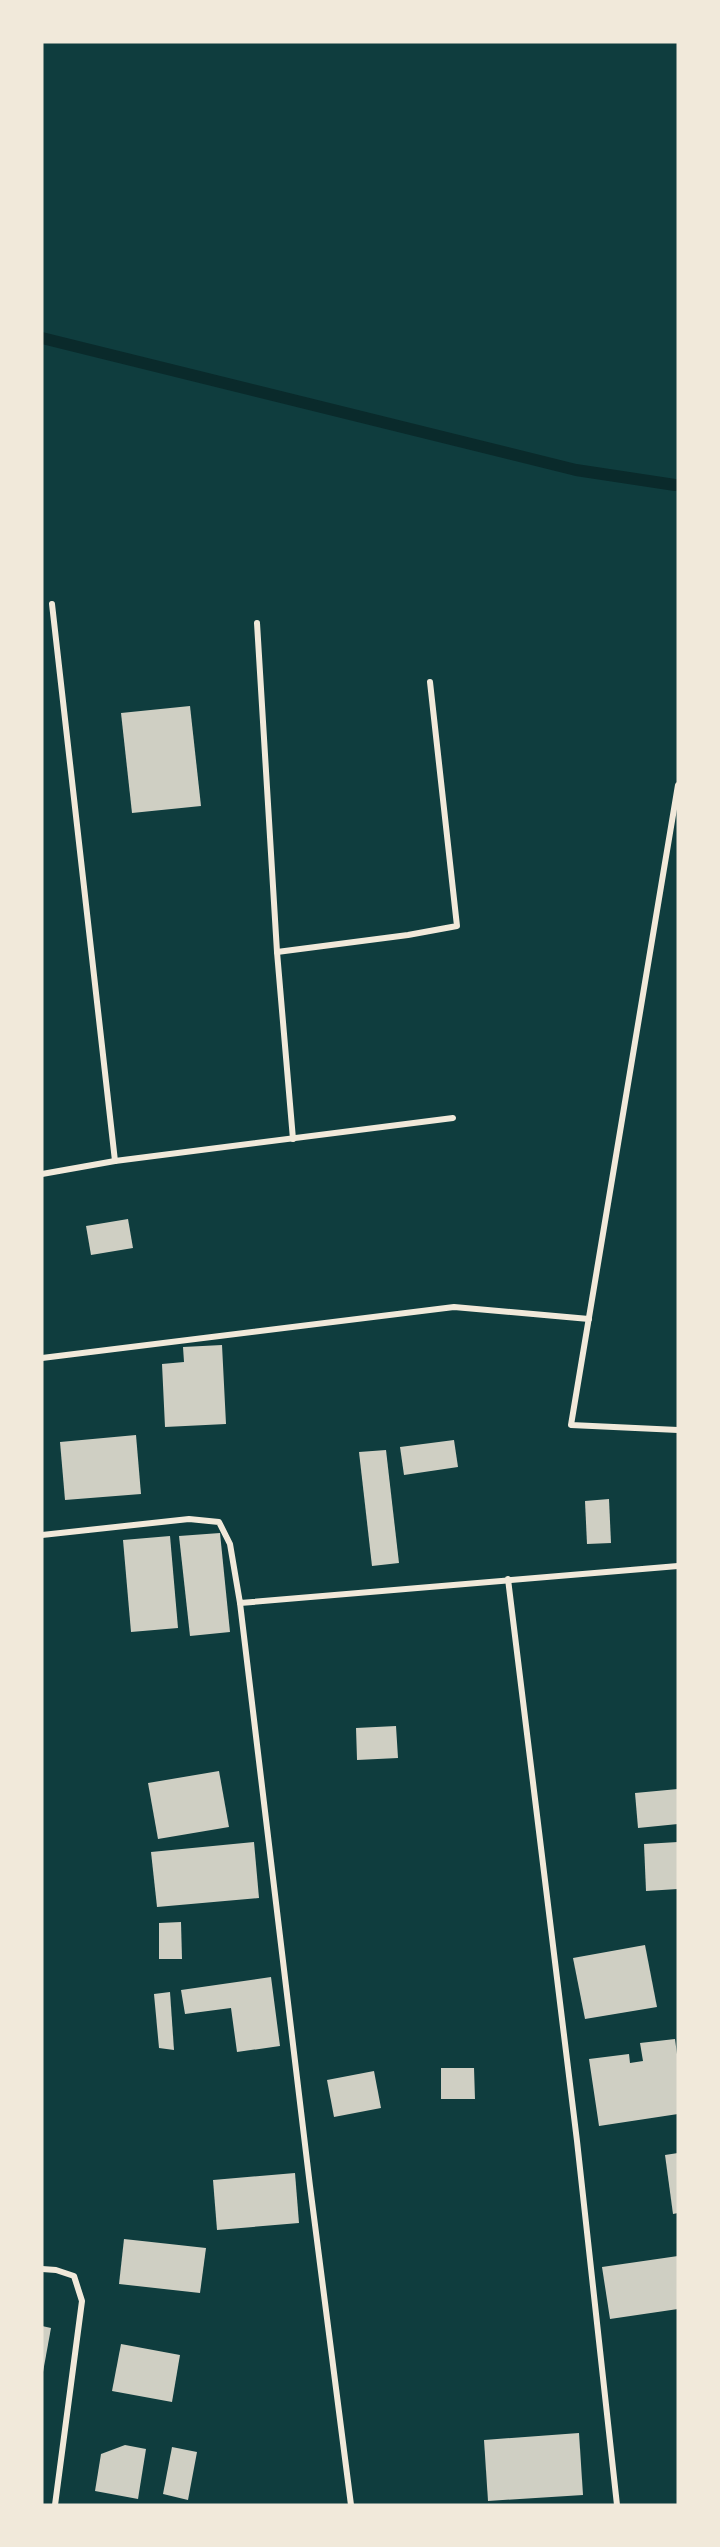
<svg xmlns="http://www.w3.org/2000/svg" width="720" height="2547" viewBox="0 0 720 2547" font-family="Arial,sans-serif">
  <style>
    .lines { fill: none; stroke-linecap: round; stroke-linejoin: round }
    .stream { stroke: #0a2a2b; stroke-width: 12 }
    .building { fill: #cfcfc3 }
    .minor { stroke: #f1e9da; stroke-width: 6 }
  </style>
  <rect width="100%" height="100%" fill="#0f3d3e"/>
  <g class="lines">
    <polyline class="stream" points="42,338 576,470 675,485"/>
  </g>
  <g class="building">
    <polygon points="190,706 201,806 132,813 121,713"/>
    <polygon points="128,1219 133,1248 91,1255 86,1226"/>
    <polygon points="222,1345 226,1424 165,1427 162,1364 184,1362 183,1347"/>
    <polygon points="136,1435 141,1494 65,1500 60,1442"/>
    <polygon points="454,1440 458,1467 404,1475 400,1447"/>
    <polygon points="386,1450 399,1563 372,1566 359,1452"/>
    <polygon points="609,1499 611,1543 587,1544 585,1501"/>
    <polygon points="220,1533 230,1632 190,1636 179,1536"/>
    <polygon points="170,1536 178,1628 131,1632 123,1540"/>
    <polygon points="396,1726 398,1758 357,1760 356,1728"/>
    <polygon points="219,1771 229,1827 158,1839 148,1783"/>
    <polygon points="678,1789 678,1824 638,1828 635,1793"/>
    <polygon points="254,1842 259,1898 157,1907 151,1852"/>
    <polygon points="678,1842 678,1889 646,1891 644,1844"/>
    <polygon points="181,1922 182,1959 159,1959 159,1923"/>
    <polygon points="645,1945 657,2007 585,2019 573,1958"/>
    <polygon points="271,1977 280,2046 237,2052 231,2008 185,2014 181,1990"/>
    <polygon points="170,1992 174,2050 159,2048 154,1994"/>
    <polygon points="675,2039 678,2062 678,2114 599,2126 589,2059 629,2054 630,2063 643,2061 640,2043"/>
    <polygon points="441,2068 474,2068 475,2099 441,2099"/>
    <polygon points="374,2071 381,2108 334,2117 327,2080"/>
    <polygon points="678,2153 678,2213 673,2214 665,2155"/>
    <polygon points="295,2173 299,2223 217,2230 213,2180"/>
    <polygon points="124,2239 206,2248 200,2293 119,2284"/>
    <polygon points="678,2256 678,2309 610,2319 602,2267"/>
    <polygon points="42,2326 51,2328 43,2372 42,2372"/>
    <polygon points="121,2344 180,2355 172,2402 112,2391"/>
    <polygon points="579,2433 583,2495 488,2501 484,2440"/>
    <polygon points="125,2445 146,2449 138,2499 95,2491 101,2454"/>
    <polygon points="172,2447 197,2452 188,2500 163,2494"/>
  </g>
  <g class="lines">
    <g class="minor">
      <polyline points="52,604 115,1161"/>
      <polyline points="257,623 277,952 293,1139"/>
      <polyline points="678,785 571,1425 678,1430"/>
      <polyline points="277,952 408,935 457,926 430,682"/>
      <polyline points="42,1174 115,1161 453,1118"/>
      <polyline points="42,1358 454,1307 589,1319"/>
      <polyline points="42,1535 189,1519 219,1522 230,1544 240,1603 678,1566"/>
      <polyline points="508,1579 577,2141 617,2505"/>
      <polyline points="240,1603 310,2186 351,2505"/>
      <polyline points="42,2269 56,2270 74,2276 82,2301 55,2505"/>
    </g>
  </g>
  <rect width="720" height="2547" fill="none" stroke="#f1e9da" stroke-width="87"/>
</svg>
